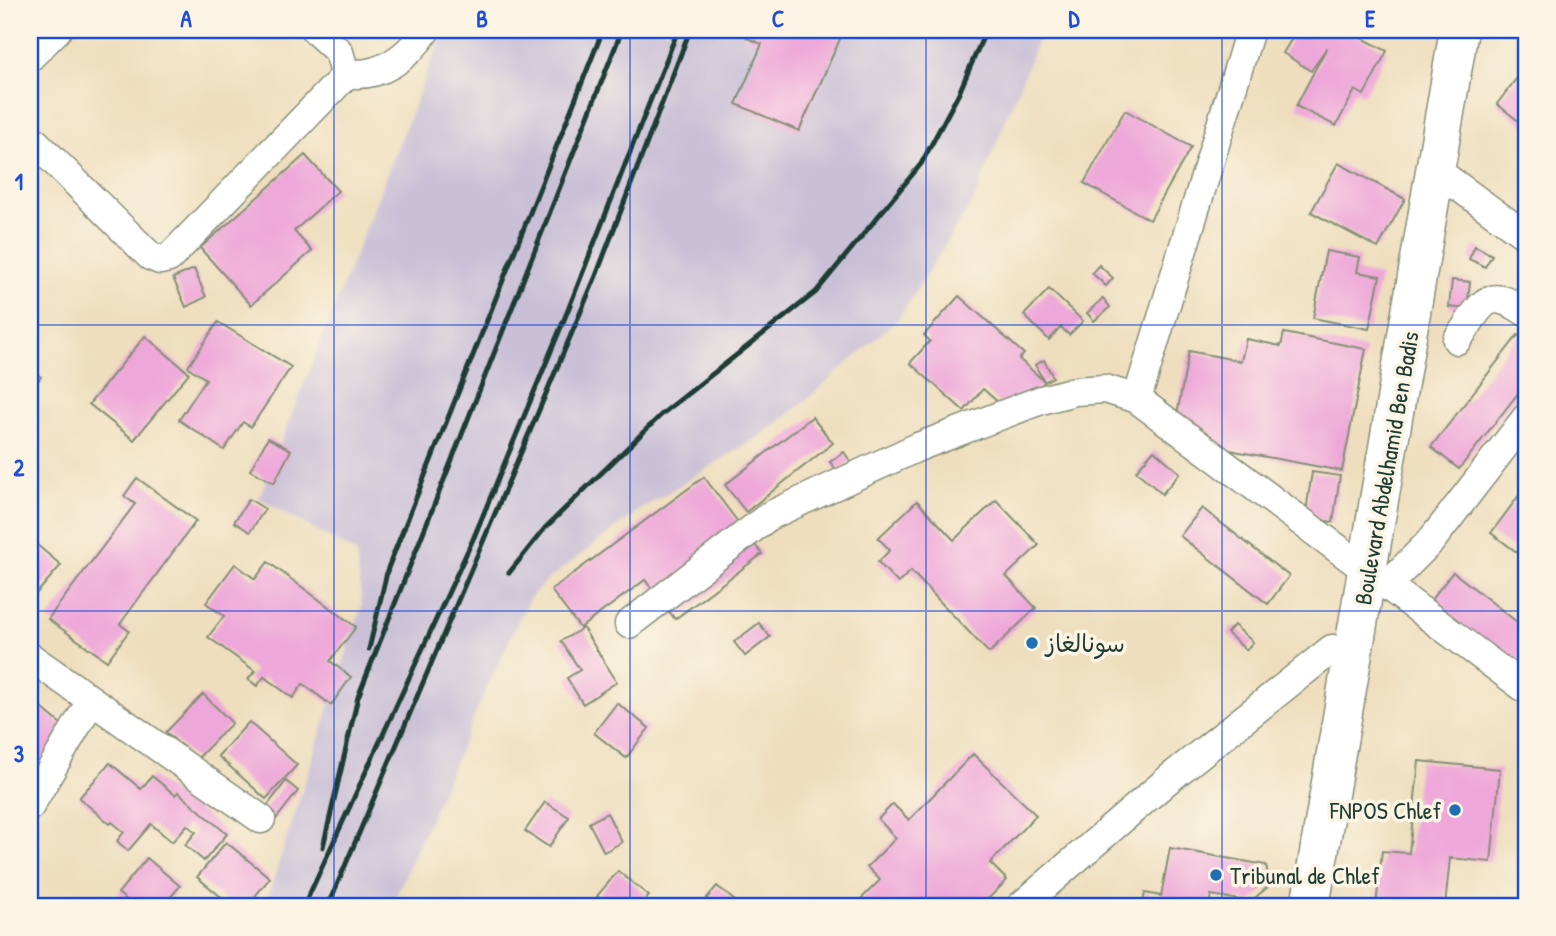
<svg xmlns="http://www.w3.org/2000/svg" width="1556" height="936" viewBox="0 0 1556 936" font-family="'Patrick Hand','Playpen Sans Arabic',sans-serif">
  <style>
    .industrial { fill: #c9bfd7 }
    .building { fill: #eea7d9 }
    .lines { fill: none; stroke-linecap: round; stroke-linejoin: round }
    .street-casing { stroke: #868e78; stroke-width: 31 }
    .secondary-casing { stroke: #868e78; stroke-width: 41 }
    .street { stroke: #fff; stroke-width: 28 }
    .secondary { stroke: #fff; stroke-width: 38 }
    .rail { stroke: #1f3d34; stroke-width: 5 }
    .grid { fill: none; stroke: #1d4ed8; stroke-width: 2; stroke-opacity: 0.55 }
    .poi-dot { fill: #1f6fb2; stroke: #fcf5e5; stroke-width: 2.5 }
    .labels { text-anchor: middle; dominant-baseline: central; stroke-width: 7; stroke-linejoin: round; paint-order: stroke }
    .street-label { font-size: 24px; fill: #1f3d34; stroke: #fcf5e5 }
    .poi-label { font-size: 24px; fill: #1f3d34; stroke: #fcf5e5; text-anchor: start }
    .neatline { fill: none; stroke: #1d4ed8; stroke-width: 2.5 }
    .grid-label { font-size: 23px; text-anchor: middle; font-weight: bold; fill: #1d4ed8 }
  </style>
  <rect width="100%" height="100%" fill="#fcf5e5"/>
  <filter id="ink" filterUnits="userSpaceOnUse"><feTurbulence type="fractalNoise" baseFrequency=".0143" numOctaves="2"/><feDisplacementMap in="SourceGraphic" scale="14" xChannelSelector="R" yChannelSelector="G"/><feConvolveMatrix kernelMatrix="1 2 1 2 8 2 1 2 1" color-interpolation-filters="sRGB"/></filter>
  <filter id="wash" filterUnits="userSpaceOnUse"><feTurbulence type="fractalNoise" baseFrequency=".00686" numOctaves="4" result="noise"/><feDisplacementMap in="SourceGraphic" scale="28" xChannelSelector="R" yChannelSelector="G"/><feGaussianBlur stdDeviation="1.57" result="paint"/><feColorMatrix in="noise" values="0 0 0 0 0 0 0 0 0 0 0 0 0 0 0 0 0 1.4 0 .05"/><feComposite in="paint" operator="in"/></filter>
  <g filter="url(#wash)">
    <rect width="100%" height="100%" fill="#eedebd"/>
    <polygon class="industrial" points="444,30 1042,30 973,201 898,319 804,402 761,435 640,510 546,581 528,600 484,694 392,906 265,906 362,605 356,553 259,498"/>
    <g id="blocks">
      <g class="building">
        <polygon points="751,30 844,30 799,131 736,104 762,44 747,38"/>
        <polygon points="1297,30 1347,30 1387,51 1364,95 1355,90 1336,126 1296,106 1327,47 1311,71 1283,53"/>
        <polygon points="1526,66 1526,127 1497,104"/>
        <polygon points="1125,110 1191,147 1150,220 1084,183"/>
        <polygon points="305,155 338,191 294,231 312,251 251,305 200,248"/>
        <polygon points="1338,163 1405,199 1378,248 1311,212"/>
        <polygon points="1475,246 1492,255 1485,267 1469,259"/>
        <polygon points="1326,251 1360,257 1357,272 1380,276 1369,329 1313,318"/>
        <polygon points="1099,265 1113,278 1106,286 1092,273"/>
        <polygon points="194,269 206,297 186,307 173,278"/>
        <polygon points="1452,280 1470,282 1467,309 1449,307"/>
        <polygon points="1049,289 1083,321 1069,335 1061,327 1049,340 1024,315"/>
        <polygon points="959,296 1024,354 1019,359 1044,381 1035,365 1044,360 1053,377 1044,382 1014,416 983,389 964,411 910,363 930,341 924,335"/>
        <polygon points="1103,298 1110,307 1094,321 1087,313"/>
        <polygon points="218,322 291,367 251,427 243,422 224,450 179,420 206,379 188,367"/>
        <polygon points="1284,333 1366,349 1342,471 1187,442 1175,425 1189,351 1241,361 1246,339 1281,346"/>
        <polygon points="1518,335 1526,342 1526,383 1459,469 1431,447"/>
        <polygon points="145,336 189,373 134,440 89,404"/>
        <polygon points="30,369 41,377 30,392"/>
        <polygon points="812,417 833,443 746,512 725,485"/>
        <polygon points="268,438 291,450 274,483 250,470"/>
        <polygon points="1154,450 1180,473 1162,494 1136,471"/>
        <polygon points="844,452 851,462 838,472 830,462"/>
        <polygon points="1312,472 1340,476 1333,522 1305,518"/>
        <polygon points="704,477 762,554 675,619 645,580 580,628 551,590"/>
        <polygon points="137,478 196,521 120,624 129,631 107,661 48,619 135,504 124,496"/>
        <polygon points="1526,486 1526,541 1518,553 1491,533"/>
        <polygon points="249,499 265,509 250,532 234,522"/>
        <polygon points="996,500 1039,545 1006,576 1036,608 989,653 911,571 898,583 878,562 890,550 878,538 917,501 954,540"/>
        <polygon points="1202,508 1289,576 1268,604 1180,536"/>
        <polygon points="30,539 61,565 30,601"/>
        <polygon points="268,562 356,627 330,661 351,677 331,705 303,684 293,698 264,677 257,686 248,679 255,671 208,637 224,616 206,603 235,564 255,579"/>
        <polygon points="1453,572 1526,629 1526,674 1431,600"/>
        <polygon points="759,623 770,637 745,656 734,642"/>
        <polygon points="1234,625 1253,642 1246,650 1227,633"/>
        <polygon points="583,628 617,682 583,704 567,678 580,670 561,641"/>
        <polygon points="203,694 232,723 196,760 166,732"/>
        <polygon points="31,699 67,729 39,782 30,775"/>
        <polygon points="617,703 649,728 626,758 594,733"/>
        <polygon points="249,722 297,765 266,799 218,756"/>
        <polygon points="973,754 1036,815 990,863 1007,880 981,906 854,906 880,880 867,867 896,838 878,819 893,804 909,820"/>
        <polygon points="1419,761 1500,769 1491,862 1450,858 1445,906 1376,906 1382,851 1409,853"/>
        <polygon points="110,763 141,789 152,776 175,795 178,792 227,834 204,861 185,845 196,832 187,825 172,842 151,824 128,851 117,841 124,832 112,822 110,824 79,798"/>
        <polygon points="286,781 298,791 276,819 264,810"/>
        <polygon points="545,802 569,817 549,847 525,831"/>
        <polygon points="607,813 622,842 604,852 589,823"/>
        <polygon points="226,842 270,878 247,906 232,906 197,877"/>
        <polygon points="1170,848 1266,865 1270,885 1250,902 1211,895 1209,906 1142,906 1145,893 1161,896"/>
        <polygon points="147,858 180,886 163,906 134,906 118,893"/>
        <polygon points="618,871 649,896 640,906 609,906 597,896"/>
        <polygon points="717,886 741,906 700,906"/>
      </g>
    </g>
  </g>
  <g filter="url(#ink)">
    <use href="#blocks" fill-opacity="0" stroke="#868e78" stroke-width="2"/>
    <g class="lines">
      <defs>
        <g id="street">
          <polyline points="30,57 57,30"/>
          <path d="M345,73C380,79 408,57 426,30"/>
          <polyline points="30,137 150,256 160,260 169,258 341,80 345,73 339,52 315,30"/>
          <polyline points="1437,171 1526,236"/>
          <path d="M1457,340C1482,306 1484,284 1526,312"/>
          <polyline points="1137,399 1250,30"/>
          <polyline points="1387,585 1431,541 1526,418"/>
          <polyline points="629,624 769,516 918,447 1041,400 1075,391 1105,389 1137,399 1526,689"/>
          <polyline points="30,657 261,819"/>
          <polyline points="30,806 91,701"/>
          <polyline points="1021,906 1170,778 1332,649"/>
        </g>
        <polyline id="secondary" points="1310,906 1459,30"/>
      </defs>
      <use href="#street" class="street-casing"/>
      <use href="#secondary" class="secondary-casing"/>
      <use href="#street" class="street"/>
      <use href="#secondary" class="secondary"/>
      <g class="rail">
        <polyline points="509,573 545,528 662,414 816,292 921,164 959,93 986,30"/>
        <polyline points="369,649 388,568 603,30"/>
        <polyline points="323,847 358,697 622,30"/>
        <polyline points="304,906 474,537 568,310 678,30"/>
        <polyline points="328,906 596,276 690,30"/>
      </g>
    </g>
  </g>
  <path class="grid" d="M334,30V906M630,30V906M926,30V906M1222,30V906M30,325H1526M30,611H1526"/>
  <g class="poi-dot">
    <circle cx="1032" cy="643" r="7"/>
    <circle cx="1455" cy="810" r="7"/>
    <circle cx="1216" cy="875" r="7"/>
  </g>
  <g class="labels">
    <g class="street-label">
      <text transform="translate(1386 468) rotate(-80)">Boulevard Abdelhamid Ben Badis</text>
    </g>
    <g class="poi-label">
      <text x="1046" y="643">سونالغاز</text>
      <text x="1441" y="810" text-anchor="end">FNPOS Chlef</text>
      <text x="1230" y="875">Tribunal de Chlef</text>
    </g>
  </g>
  <rect width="1556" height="936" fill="none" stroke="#fcf5e5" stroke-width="77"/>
  <rect x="38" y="38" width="1480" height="860" class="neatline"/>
  <g class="grid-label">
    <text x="186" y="27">A</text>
    <text x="482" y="27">B</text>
    <text x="778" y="27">C</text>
    <text x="1074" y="27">D</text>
    <text x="1370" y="27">E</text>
    <text x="19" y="190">1</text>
    <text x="19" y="476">2</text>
    <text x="19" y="762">3</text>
  </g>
</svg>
